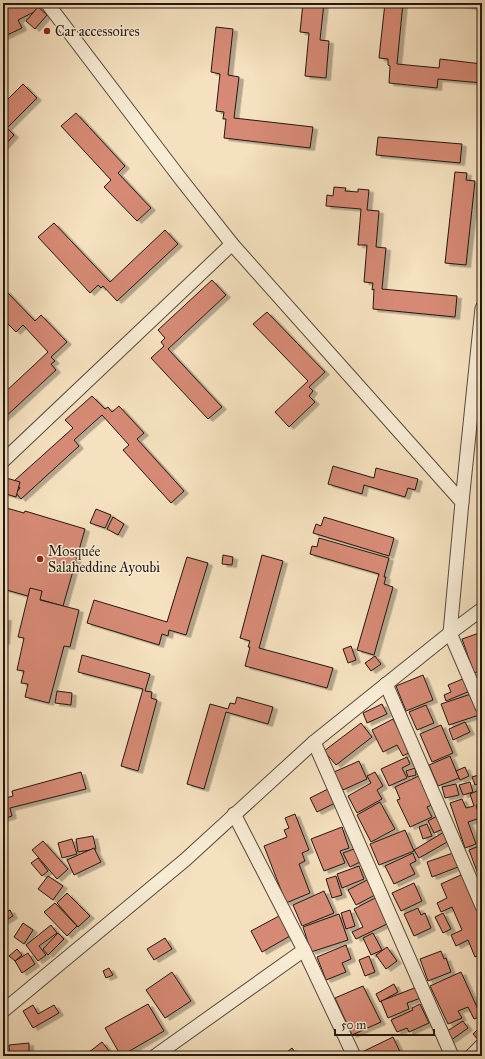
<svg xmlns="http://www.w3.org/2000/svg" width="485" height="1059" viewBox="0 0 485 1059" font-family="'IM FELL Great Primer',serif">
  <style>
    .building { fill: #d68a75; stroke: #221711; filter: url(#shadow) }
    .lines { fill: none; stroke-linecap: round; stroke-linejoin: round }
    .minor-casing { stroke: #574a3c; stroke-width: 15 }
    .minor { stroke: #f8ecd5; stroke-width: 13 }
    .poi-dot { fill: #8f2418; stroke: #f8ecd5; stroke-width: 1.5 }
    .labels { text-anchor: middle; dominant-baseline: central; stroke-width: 3; stroke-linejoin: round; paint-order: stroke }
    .poi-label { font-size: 14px; fill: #221711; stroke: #f8ecd5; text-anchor: start }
  </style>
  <defs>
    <filter id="shadow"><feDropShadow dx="4.5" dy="2.5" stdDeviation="0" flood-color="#0004"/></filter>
  </defs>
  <rect width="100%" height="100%" fill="#f5e1bf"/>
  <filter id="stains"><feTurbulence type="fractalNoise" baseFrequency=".005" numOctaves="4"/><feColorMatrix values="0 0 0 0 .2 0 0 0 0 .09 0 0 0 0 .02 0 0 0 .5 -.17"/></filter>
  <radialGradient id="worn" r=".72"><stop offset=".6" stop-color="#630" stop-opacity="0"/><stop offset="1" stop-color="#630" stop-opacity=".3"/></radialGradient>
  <g class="building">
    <polygon points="3,3 37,3 40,9 18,20 22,28 3,37"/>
    <polygon points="303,3 324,3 320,40 329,41 326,78 305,76 309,33 300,32"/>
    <polygon points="385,3 403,3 397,64 439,68 440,59 482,64 482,83 438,79 437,88 389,83 390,66 388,65 388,59 379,58"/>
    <polygon points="445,3 482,3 481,8"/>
    <polygon points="38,7 47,15 35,29 26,21"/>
    <polygon points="216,27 233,29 228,75 239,77 234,118 313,127 310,148 224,138 226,119 223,119 224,112 216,111 220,74 211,72"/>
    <polygon points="23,84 37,98 7,128 14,135 3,147 3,118 4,116 3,104"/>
    <polygon points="76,113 125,166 118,173 151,208 137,221 104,187 111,180 61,126"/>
    <polygon points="378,137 462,144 460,163 376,155"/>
    <polygon points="455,172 467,173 466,180 475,181 466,265 445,263"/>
    <polygon points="334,187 346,188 345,191 358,192 358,189 369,190 367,210 379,211 376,247 386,248 382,289 457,296 455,317 373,309 374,289 372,290 373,283 364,282 367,245 358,245 361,209 326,206 327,195 333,196"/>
    <polygon points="54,223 110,282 165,230 178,244 117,301 103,286 101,288 98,285 90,293 38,237"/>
    <polygon points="212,280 226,295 168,349 222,407 208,419 151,358 164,346 161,342 165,338 158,330"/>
    <polygon points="5,290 35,321 41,315 67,342 51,357 55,361 51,364 56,370 3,419 3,394 48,352 23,325 16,332 3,319 3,292"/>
    <polygon points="267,312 325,372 309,387 313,391 309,396 315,402 289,427 275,412 308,381 253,324"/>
    <polygon points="92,396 105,409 108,407 112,412 119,406 144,433 137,439 184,491 171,503 123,450 129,445 102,415 74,440 79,446 21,499 16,493 20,488 14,481 73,428 65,420"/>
    <polygon points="333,466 374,478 376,468 418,479 415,490 408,488 405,497 364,485 362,494 328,484"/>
    <polygon points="3,477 20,482 16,497 3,493"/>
    <polygon points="3,507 24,513 25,511 85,529 63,606 3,589"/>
    <polygon points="96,509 111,515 105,528 90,523"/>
    <polygon points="113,517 124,524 118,535 107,529"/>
    <polygon points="324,517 394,538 389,556 313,533 316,524 321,526"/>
    <polygon points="319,538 389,558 384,577 386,577 384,584 393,587 374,655 357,650 379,574 310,554 312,546 317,547"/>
    <polygon points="223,555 233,557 232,565 222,564"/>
    <polygon points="262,555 283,561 259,648 333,668 327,688 245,666 250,647 248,647 250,641 240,638"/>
    <polygon points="187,557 208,563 186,635 169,630 168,636 162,634 159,645 87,623 94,600 167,622"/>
    <polygon points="30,588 42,591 40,600 79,610 70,647 64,646 49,703 25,697 28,684 21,683 24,671 17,670 24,638 18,637"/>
    <polygon points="3,618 7,618 5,642 3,642"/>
    <polygon points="482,632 482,670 474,673 462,639"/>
    <polygon points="351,646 356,660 348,663 343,649"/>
    <polygon points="82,655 150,674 145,691 152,692 151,698 157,700 138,771 121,766 143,689 78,672"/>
    <polygon points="375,656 381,664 371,671 365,663"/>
    <polygon points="423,675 433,700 406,711 396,686"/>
    <polygon points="465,678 470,691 446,701 444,695 451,692 448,685"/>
    <polygon points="57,691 72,693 71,705 55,703"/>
    <polygon points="471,694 479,715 449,725 441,704"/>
    <polygon points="237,697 273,707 268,724 226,712 204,789 187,784 210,704 228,709 230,703 235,704"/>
    <polygon points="382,704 387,714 367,723 363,713"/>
    <polygon points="426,705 434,723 417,730 409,712"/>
    <polygon points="393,719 410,752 403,756 397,745 383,752 372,730"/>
    <polygon points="465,722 470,732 453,740 449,729"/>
    <polygon points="361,723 372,737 336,765 324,751"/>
    <polygon points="441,725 453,753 432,762 420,734"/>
    <polygon points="450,756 459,778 438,786 429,765"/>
    <polygon points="407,757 410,764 402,768 407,778 389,786 381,769"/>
    <polygon points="359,761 367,779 343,790 334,772"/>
    <polygon points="465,767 469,776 460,780 456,771"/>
    <polygon points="415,768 416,775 408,777 406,771"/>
    <polygon points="81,772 86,789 10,808 12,816 3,819 3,799 13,796 12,791"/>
    <polygon points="375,772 383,786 377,790 382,799 357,813 348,796 371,783 367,776"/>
    <polygon points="423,774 436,803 427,807 432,817 410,827 397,800 400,799 395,787"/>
    <polygon points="482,774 482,783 475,785 472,777"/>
    <polygon points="470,782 473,792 463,795 459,785"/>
    <polygon points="456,784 459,795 445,798 442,787"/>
    <polygon points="330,788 337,802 317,812 310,798"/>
    <polygon points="477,791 481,804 476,805 480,818 468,822 476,844 465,848 450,803 462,799 466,808 474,806 470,794"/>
    <polygon points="380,802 395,829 371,842 357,815"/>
    <polygon points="295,814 309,850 302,853 305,861 299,864 310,893 286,903 264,846 287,837 284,830 289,828 285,818"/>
    <polygon points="439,815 445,828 434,833 428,821"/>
    <polygon points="427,824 432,836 423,839 419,827"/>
    <polygon points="342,827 349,848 340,851 345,863 324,871 311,839"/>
    <polygon points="405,830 414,851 379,865 370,844"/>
    <polygon points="444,832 449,841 419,858 414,850"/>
    <polygon points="93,836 96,849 78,852 76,839"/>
    <polygon points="72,839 77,854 62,858 58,843"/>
    <polygon points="43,841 68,869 57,879 32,850"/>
    <polygon points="482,845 482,885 469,850"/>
    <polygon points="94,848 101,862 74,875 67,860"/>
    <polygon points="354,849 360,862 350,867 343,853"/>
    <polygon points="413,853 416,861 410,864 415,874 394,884 385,866"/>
    <polygon points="453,853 458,867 432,877 427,862"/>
    <polygon points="38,858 48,871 42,876 31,863"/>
    <polygon points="359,866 364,879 342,888 337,874"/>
    <polygon points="463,874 482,916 482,954 475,957 468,940 456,946 451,935 462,930 452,907 441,912 437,903 447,898 441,884"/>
    <polygon points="48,876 63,886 53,900 38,889"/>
    <polygon points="336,876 342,895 332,898 326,879"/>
    <polygon points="367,880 375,895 356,905 348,890"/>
    <polygon points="414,883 422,901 401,911 392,893"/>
    <polygon points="324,891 334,913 302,926 293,905"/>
    <polygon points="67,893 90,916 78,927 57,903"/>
    <polygon points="377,897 389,923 356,939 352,932 363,927 354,909"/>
    <polygon points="55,903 77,926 67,936 44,912"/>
    <polygon points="418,908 421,915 425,913 431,928 414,936 404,914"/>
    <polygon points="10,910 13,916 3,922 3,914"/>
    <polygon points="350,910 355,926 346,929 341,913"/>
    <polygon points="443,913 451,929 443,933 435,917"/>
    <polygon points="339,914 348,940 311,952 303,927"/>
    <polygon points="279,916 290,936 262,952 251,931"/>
    <polygon points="23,923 33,930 24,944 14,937"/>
    <polygon points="51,925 57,933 39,946 46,955 38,961 26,945"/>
    <polygon points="58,933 64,939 48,955 43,949"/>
    <polygon points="373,933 382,950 371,955 363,938"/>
    <polygon points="165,938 172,949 154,960 147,949"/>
    <polygon points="346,945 351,959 342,963 346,972 326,980 317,957"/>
    <polygon points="387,947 397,961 386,969 376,955"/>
    <polygon points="17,949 22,955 15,961 9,956"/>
    <polygon points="441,951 444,959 446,958 451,972 428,981 420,959"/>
    <polygon points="28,953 35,964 22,973 15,961"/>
    <polygon points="369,956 375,972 365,976 359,960"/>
    <polygon points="109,968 113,975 106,978 103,971"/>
    <polygon points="172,972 191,1001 165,1018 146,990"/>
    <polygon points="461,972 481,1016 474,1019 468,1007 458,1011 462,1018 448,1024 430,986"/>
    <polygon points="394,984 398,992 380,1002 376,994"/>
    <polygon points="363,986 381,1022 352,1035 335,998"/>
    <polygon points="417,987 421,998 407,1003 409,1009 388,1018 381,1001"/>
    <polygon points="148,1004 164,1031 121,1056 105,1028"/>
    <polygon points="420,1004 429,1023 409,1032 407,1028 397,1032 391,1020 413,1010 412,1008"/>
    <polygon points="33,1005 38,1014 54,1005 59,1013 33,1028 23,1011"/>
    <polygon points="463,1021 468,1028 450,1041 444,1033"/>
    <polygon points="482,1025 482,1042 481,1043 473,1034"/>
    <polygon points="393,1037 402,1056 361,1056 360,1053"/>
    <polygon points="102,1042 113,1056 84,1056"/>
    <polygon points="29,1043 29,1056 10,1056 9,1045"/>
    <polygon points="292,1048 298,1056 282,1056"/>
  </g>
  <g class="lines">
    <defs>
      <g id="minor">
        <polyline points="47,3 180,178 232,244 462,502 450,633 482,707"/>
        <polyline points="3,461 232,244"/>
        <polyline points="462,502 482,308"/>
        <polyline points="386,684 482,906"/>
        <polyline points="314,742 452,1056"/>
        <polyline points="234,814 304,950 354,1056"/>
        <polyline points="3,1011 185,860 314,742 450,633 482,609"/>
        <polyline points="155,1056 304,950"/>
        <polyline points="471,1056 482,1045"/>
      </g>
    </defs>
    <use href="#minor" class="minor-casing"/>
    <use href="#minor" class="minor"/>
  </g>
  <g class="poi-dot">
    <circle cx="47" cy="31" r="4"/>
    <circle cx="40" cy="559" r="4"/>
  </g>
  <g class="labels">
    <g class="poi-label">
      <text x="55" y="31">Car accessoires</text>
      <text x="48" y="551">Mosquée<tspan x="48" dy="16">Salaheddine Ayoubi</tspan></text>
    </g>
  </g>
  <rect width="485" height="1059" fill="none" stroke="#f5e1bf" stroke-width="16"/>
  <rect x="4" y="4" width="477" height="1051" fill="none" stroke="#221711" stroke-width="2"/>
  <rect x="8" y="8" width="469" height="1043" fill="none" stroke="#221711"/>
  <path d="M335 1029v6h99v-6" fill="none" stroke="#221711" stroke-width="2"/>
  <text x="341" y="1029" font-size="12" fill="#221711" stroke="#f8ecd5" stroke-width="3" paint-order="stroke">50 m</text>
  <rect width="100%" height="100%" filter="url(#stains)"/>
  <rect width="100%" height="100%" fill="url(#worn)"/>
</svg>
